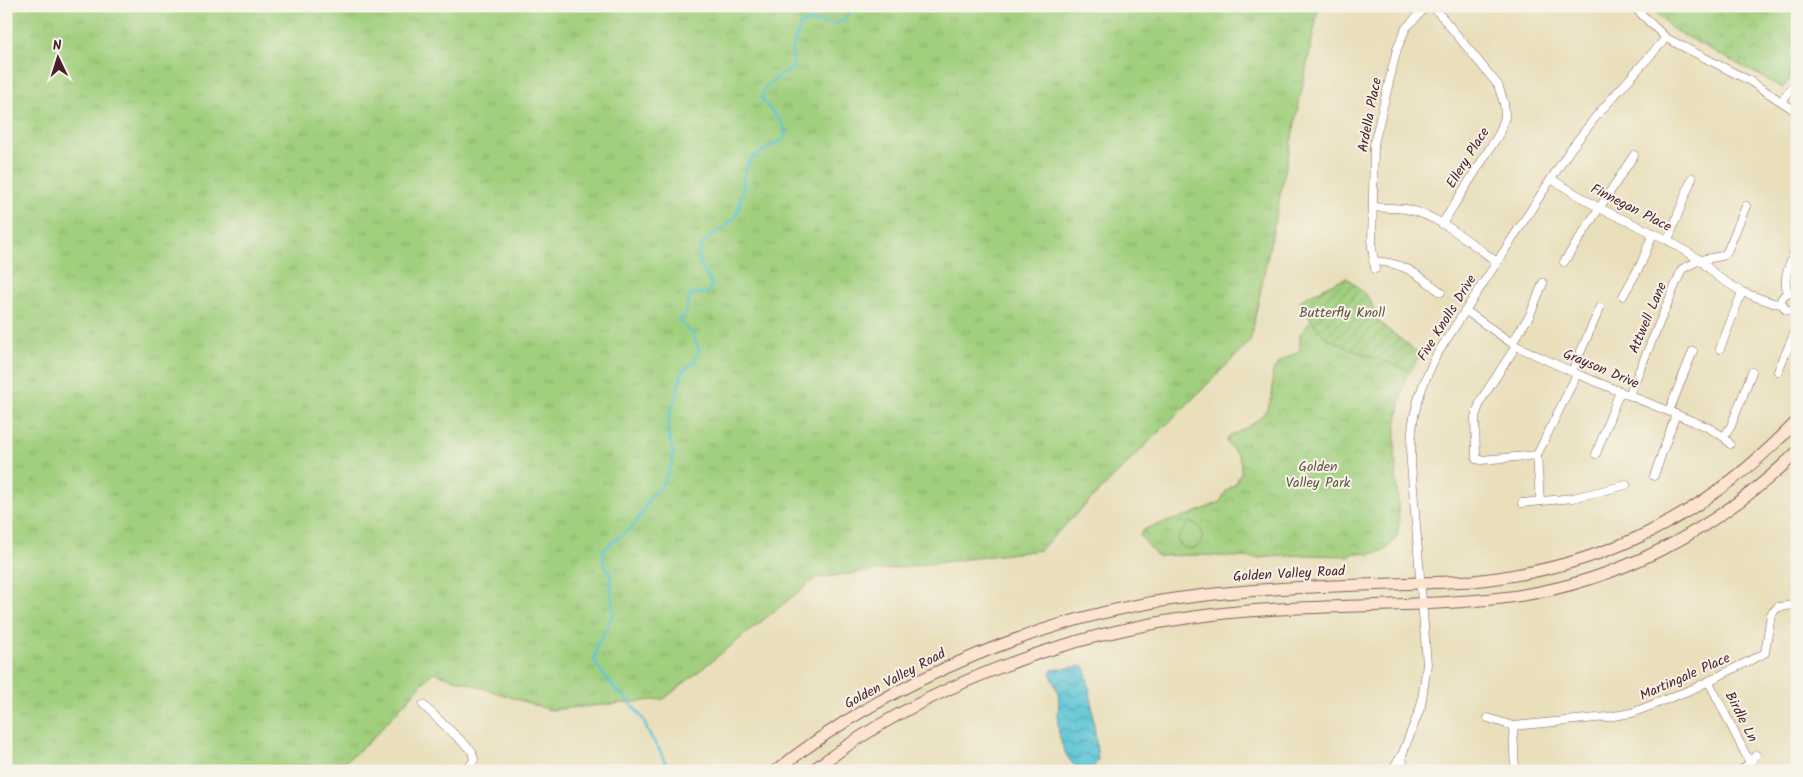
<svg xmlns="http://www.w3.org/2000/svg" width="1803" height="777" viewBox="0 0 1803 777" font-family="Kalam,sans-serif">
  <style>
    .grass { fill: url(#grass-tufts); stroke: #757754 }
    .park { fill: url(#park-crowns); stroke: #757754 }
    .garden { fill: url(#garden-furrows); stroke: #757754 }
    .pitch { fill: #a0cf7d; stroke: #757754 }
    .water { fill: url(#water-waves); stroke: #527281 }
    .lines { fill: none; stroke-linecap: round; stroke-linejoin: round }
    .stream { stroke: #5bc5d7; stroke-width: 2.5 }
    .minor-casing { stroke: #82625d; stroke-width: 9 }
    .secondary-casing { stroke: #82625d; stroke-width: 13 }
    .minor { stroke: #fff; stroke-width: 8 }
    .secondary { stroke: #fde4d1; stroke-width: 11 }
    .labels { text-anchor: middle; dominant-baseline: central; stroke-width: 4; stroke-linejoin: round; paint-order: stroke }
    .street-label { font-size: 14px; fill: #4a1f2b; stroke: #f7f3e8 }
    .park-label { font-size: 14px; fill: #645444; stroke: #f7f3e8 }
  </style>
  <defs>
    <pattern id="grass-tufts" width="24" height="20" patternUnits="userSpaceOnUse" patternTransform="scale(1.25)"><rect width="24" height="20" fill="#a0cf7d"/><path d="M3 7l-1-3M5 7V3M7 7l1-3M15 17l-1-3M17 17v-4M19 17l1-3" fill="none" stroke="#8bb16c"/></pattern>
    <pattern id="park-crowns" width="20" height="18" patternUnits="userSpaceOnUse" patternTransform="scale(1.25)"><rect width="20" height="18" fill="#a0cf7d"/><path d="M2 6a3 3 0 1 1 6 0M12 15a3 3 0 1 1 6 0" fill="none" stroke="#8bb16c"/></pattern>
    <pattern id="garden-furrows" width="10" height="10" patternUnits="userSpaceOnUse" patternTransform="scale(1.25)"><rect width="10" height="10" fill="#a0cf7d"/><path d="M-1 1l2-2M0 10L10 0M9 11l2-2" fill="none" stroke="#8bb16c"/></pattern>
    <pattern id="water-waves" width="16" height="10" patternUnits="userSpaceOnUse" patternTransform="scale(1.25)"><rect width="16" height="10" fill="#5bc5d7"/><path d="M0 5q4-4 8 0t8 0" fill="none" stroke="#4d9faf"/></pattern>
  </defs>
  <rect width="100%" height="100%" fill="#f7f3e8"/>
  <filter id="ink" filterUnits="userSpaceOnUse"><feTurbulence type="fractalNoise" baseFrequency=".02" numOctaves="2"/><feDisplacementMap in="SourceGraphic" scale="10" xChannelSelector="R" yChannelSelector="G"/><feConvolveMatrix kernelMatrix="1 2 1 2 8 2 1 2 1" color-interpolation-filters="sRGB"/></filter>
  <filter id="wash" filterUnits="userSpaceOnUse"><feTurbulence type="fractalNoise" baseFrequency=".0096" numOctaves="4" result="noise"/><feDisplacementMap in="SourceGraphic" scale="20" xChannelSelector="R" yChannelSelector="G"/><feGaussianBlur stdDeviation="1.12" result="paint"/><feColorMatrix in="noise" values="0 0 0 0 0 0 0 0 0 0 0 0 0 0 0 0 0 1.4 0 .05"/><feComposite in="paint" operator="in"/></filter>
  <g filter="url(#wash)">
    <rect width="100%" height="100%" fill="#e9dfbb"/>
    <polygon class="grass" points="6,6 1319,6 1250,342 1040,550 816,578 664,699 550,710 433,672 369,742 346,761 327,765 234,768 226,771 6,771"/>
    <g class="park">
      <polygon points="1650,6 1792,6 1797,36 1797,68 1783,88 1672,29"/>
      <path d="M1347,278L1369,298L1380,323L1418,353L1419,356L1405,379L1396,426L1395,452L1399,523L1397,537L1386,550L1371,554L1354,553L1350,556L1303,555L1257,558L1199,555L1157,556L1139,534L1147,528L1192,514L1220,502L1227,490L1235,484L1241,473V464L1238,455L1227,443L1228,437C1248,427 1268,419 1272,394C1274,385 1270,375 1275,367C1280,360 1293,355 1300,350V334L1312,320L1301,307L1299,303L1301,300L1338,281Z"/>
    </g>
    <polygon class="garden" points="1347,278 1369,298 1380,323 1418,353 1419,356 1411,371 1350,349 1325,337 1301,307 1299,303 1301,300 1338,281"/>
    <path class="pitch" d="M1189,522L1199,526C1211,545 1186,559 1177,539Z"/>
    <path class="water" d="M1082,666L1085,667L1091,698L1098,760L1093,768C1070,777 1059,743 1058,724C1057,714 1060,703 1058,693C1056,686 1052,679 1050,672L1052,670Z"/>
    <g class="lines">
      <path class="stream" d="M669,771L660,751L647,730L644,720L627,699L617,691L594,662L597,645L604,634L614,611L611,592L610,573L603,562V550L631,528L641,515L649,499L664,482L672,463L673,452L668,433L669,415L675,401L682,372L696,360L699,350L694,336L679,320L684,316L691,294L708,293L712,285C709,279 704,272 701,265C691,236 726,233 736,215C745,199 740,170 751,160C761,150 775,146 786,137C786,121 769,111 761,98C765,83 781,76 793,68L792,50L801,24C818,15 841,38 852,6"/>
    </g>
  </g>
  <g filter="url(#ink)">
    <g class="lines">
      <defs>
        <g id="minor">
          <polyline points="1433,6 1498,85 1504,103 1505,117 1499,134 1442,224"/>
          <polyline points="1633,6 1666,38 1750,81 1797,112"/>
          <polyline points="1782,101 1797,81"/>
          <polyline points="1551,179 1599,208 1668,240 1700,260 1718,277 1742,292 1773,303 1782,304"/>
          <path d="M1374,207C1384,208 1395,208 1406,209C1440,216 1469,242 1497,262"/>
          <polyline points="1668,240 1692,178"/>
          <path d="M1373,261C1406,263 1416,274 1441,292"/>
          <polyline points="1564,262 1634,155"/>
          <polyline points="1375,269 1372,247 1374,144 1397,49 1406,28 1427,6"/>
          <path d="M1788,293C1782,278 1789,267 1794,253"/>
          <path d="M1797,295C1790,290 1782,294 1781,302L1786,310L1792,311L1797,308"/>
          <polyline points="1623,296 1641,264 1653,233"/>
          <polyline points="1466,311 1516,346 1577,374 1707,427 1724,437 1730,444"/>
          <polyline points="1512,343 1530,315 1543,283"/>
          <polyline points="1516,346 1481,400 1475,417 1476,459 1481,460 1537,455"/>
          <polyline points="1720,349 1742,292"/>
          <polyline points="1572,371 1600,308"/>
          <polyline points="1778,371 1797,327"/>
          <polyline points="1629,395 1682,269 1700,260 1722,256 1727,252 1746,206"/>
          <polyline points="1669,411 1693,351"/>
          <polyline points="1724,437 1731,426 1752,372"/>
          <polyline points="1596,454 1620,391"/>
          <polyline points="1537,455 1577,374"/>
          <polyline points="1537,455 1540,501"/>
          <polyline points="1654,476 1676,414"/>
          <polyline points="1522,503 1573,498 1626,485"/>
          <polyline points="1709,682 1750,763"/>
          <polyline points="423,705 472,751 474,760 467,771"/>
          <polyline points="1488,718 1513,726 1607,717 1632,713 1695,688 1765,653 1771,614 1778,607 1795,605"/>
          <polyline points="1513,726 1515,771"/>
          <polyline points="1402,755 1404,771"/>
          <path d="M1391,771L1402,755L1421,706L1427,664L1411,463C1411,445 1411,426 1416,408C1420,389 1429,371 1437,354L1570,150L1598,114L1666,38"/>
          <polyline points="1740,771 1750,763 1756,755"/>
        </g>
        <g id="secondary">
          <path d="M776,771C888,680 1056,611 1198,596C1290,585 1382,585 1474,581C1605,567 1706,516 1797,421"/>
          <path d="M812,771C833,755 855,740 878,726C979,667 1093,629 1209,615C1306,603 1405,609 1502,598C1614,585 1717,530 1797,452"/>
        </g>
      </defs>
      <use href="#minor" class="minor-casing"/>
      <use href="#secondary" class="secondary-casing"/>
      <use href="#minor" class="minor"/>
      <use href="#secondary" class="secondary"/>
    </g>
  </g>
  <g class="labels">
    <g class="street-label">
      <text transform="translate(1370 115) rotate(-79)">Ardella Place</text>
      <text transform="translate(1468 158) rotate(-58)">Ellery Place</text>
      <text transform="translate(1631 208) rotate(27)">Finnegan Place</text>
      <text transform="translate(1447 318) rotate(-58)">Five Knolls Drive</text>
      <text transform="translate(1648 318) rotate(-67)">Attwell Lane</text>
      <text transform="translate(1601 369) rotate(23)">Grayson Drive</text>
      <text transform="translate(1289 574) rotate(-3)">Golden Valley Road</text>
      <text transform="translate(1685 677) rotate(-24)">Martingale Place</text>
      <text transform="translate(895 679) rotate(-28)">Golden Valley Road</text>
      <text transform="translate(1741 717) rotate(63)">Birdle Ln</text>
    </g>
    <g class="park-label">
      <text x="1342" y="313">Butterfly Knoll</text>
      <text x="1318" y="467">Golden<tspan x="1318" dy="16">Valley Park</tspan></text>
    </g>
  </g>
  <rect width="1803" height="777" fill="none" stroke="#f7f3e8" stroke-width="25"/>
  <g transform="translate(58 58) rotate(356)" stroke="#f7f3e8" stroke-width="4" paint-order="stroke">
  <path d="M0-4L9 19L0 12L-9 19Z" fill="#4a1f2b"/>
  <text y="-8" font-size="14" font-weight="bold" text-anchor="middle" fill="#4a1f2b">N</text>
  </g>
</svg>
